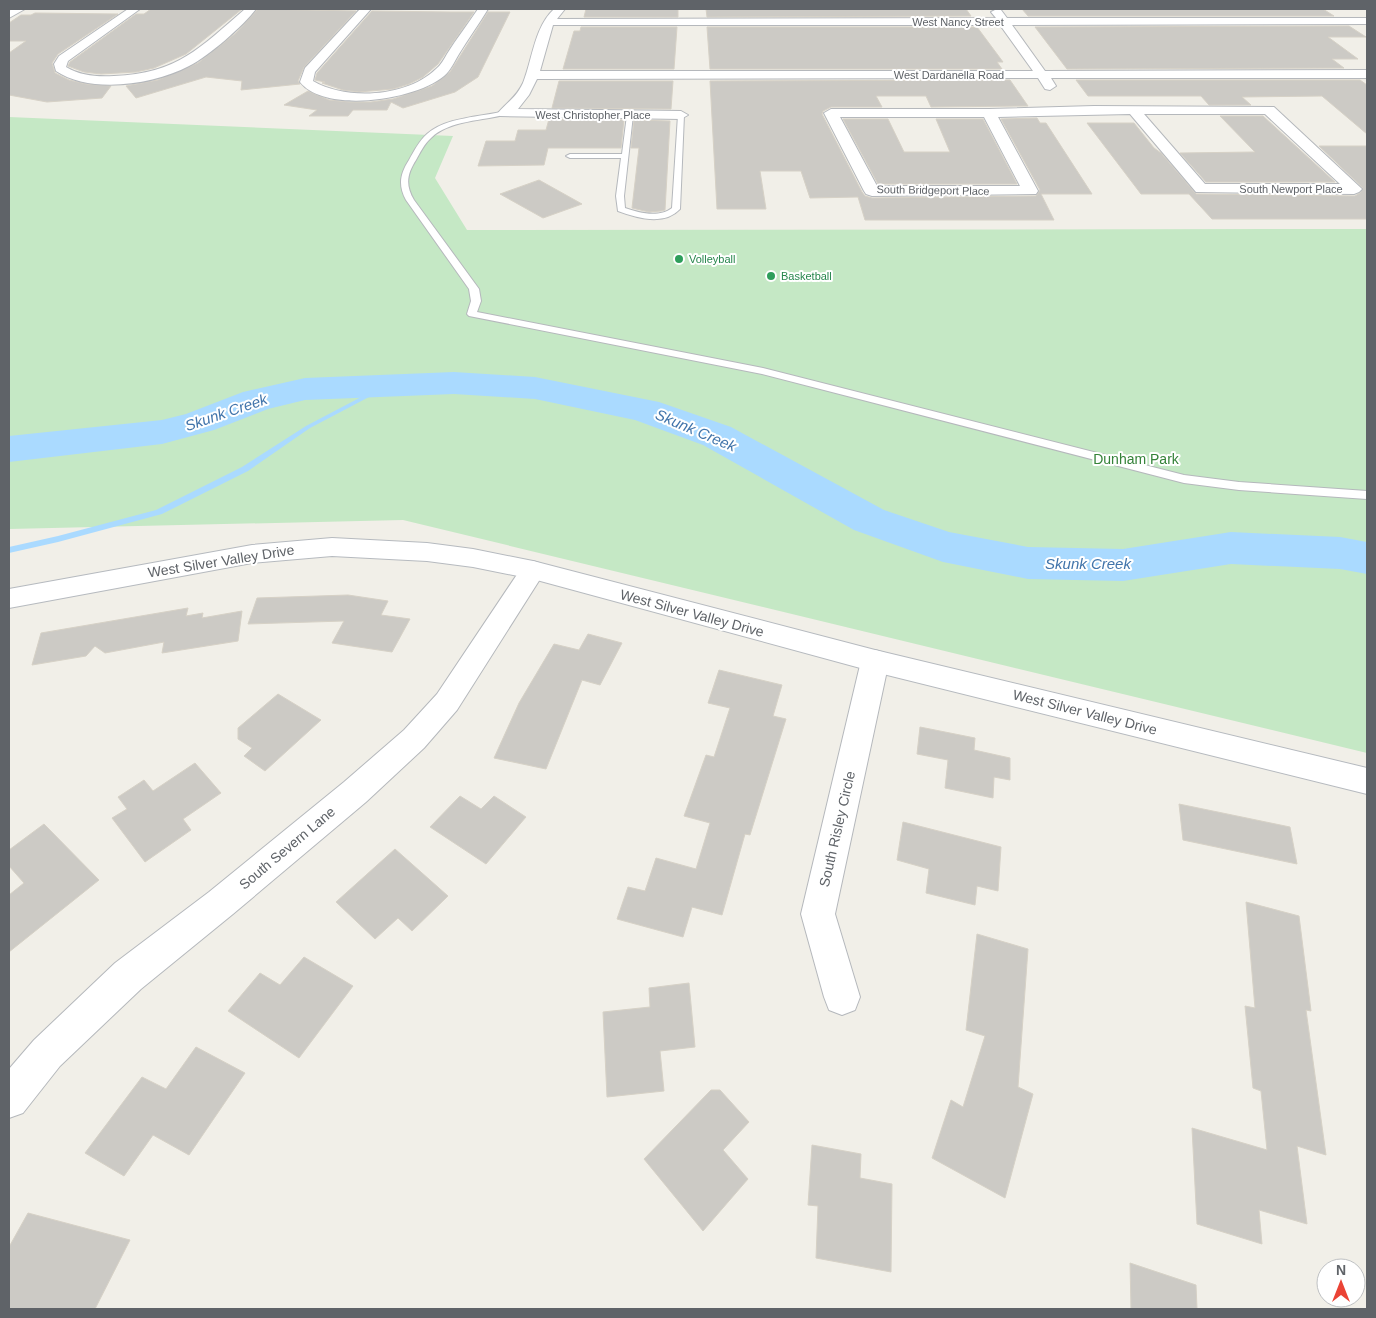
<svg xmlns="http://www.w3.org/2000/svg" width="1376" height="1318" viewBox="0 0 1376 1318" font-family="Helvetica,sans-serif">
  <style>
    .green { fill: #c5e8c5 }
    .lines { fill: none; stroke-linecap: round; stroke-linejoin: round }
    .stream { fill: #aadaff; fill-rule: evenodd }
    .river { fill: #aadaff; fill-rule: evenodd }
    .building { fill: #cccac5; stroke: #d6d1c6 }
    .lane-casing { stroke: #b5b8bc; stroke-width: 2 }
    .street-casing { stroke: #b5b8bc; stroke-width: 2 }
    .secondary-casing { stroke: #b6babf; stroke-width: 2 }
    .lane { fill: #fff; fill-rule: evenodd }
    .street { fill: #fff; fill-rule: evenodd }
    .secondary { fill: #fff; fill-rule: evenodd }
    .leisure-dot { fill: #2e9e5b; stroke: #fff; stroke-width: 2 }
    .labels { text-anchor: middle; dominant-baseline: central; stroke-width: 4; stroke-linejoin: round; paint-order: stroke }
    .far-street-label { font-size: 11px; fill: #5f6368; stroke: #fff }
    .far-leisure-label { font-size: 11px; fill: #27864d; stroke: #fff; text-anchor: start }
    .park-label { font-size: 14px; fill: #348238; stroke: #fff }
    .street-label { font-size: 14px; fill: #5f6368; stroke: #fff }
    .water-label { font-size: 15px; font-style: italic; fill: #4174aa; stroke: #fff }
  </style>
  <rect width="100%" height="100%" fill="#f1efe8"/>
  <polygon class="green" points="9,117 453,136 435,178 467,230 1367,229 1367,753 403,520 9,529"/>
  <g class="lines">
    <polygon class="stream" points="386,384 389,386 388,387 310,428 248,471 162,514 58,542 9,553 9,547 58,536 156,510 242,467 306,426"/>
    <polygon class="river" points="454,372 535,377 659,402 731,427 884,510 949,532 1028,547 1123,549 1231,532 1340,537 1367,542 1367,574 1340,569 1231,564 1123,581 1028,579 943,562 854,530 703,445 635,420 535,399 454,394 305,400 268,409 214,430 162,444 9,462 9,436 162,420 186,414 243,392 305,378"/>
  </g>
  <g class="building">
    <polygon points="151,9 242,9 186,54 154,68 136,72 101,74 84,72 68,66 70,62 136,14 144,14"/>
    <polygon points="258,9 356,11 304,67 298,81 300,84 241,90 242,81 206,77 136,98 126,86 158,80 198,63 236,33"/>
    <polygon points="586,9 678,9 678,17 584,17"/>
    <polygon points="706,9 966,9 971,16 707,17"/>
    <polygon points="1022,9 1323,9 1334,16 1028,16"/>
    <polygon points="372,11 450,12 474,12 438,64 423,77 409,84 393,89 359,92 343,90 322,83 325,82 315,80 317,73"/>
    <polygon points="488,12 510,12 478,77 455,92 403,108 391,102 387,110 353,110 348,116 309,116 317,110 284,105 308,91 329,100 349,102 371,102 393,99 432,86 450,72"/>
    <polygon points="35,13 118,14 58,54 52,63 55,73 69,80 86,84 111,86 102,98 47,102 9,95 9,53 26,41 9,41 9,23 21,15 31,15"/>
    <polygon points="1349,26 1366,37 1328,37 1358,59 1332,59 1344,68 1067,69 1035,27"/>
    <polygon points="581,27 677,27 674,69 563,69 574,31 580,31"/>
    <polygon points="707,27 977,27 1003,62 997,62 1002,69 710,69"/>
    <polygon points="1010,80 1028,106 931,107 926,96 876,96 882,107 831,107 823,111 822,114 862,192 865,196 872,198 1036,196 1040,190 1001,119 1037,118 1040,123 1046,123 1092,194 1041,194 1054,220 865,220 858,197 810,198 801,171 760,171 766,209 717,209 710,81"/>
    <polygon points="1076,80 1360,80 1367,85 1367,134 1322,96 1242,97 1251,105 1209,105 1201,96 1088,96"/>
    <polygon points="559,81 673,81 671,109 552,108"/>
    <polygon points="1220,116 1263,116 1335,182 1206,182 1180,153 1255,152"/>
    <polygon points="549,119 624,120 621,148 548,148 544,165 478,166 486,141 515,141 518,130 546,130"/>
    <polygon points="843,119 888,119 904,152 950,152 936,119 983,119 1017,184 878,184"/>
    <polygon points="634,120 670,121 665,210 661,211 649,212 632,208 639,148 631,148"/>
    <polygon points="1087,123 1134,123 1154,148 1161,153 1196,194 1355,196 1360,193 1363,188 1319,146 1367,146 1367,219 1212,219 1189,194 1141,194"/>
    <polygon points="539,180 582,204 543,218 500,194"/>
    <polygon points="348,595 388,601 381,615 410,619 392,652 332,643 344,621 248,624 257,598"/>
    <polygon points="188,608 186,616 203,613 202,618 242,611 238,641 162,653 164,642 105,653 95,646 86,656 32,665 41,633"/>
    <polygon points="588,634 622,643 600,685 582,680 546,769 494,758 519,703 554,644 579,650"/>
    <polygon points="719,670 782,685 773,716 786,719 750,835 745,834 722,915 692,907 683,937 617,919 628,887 645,891 656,858 696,869 710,823 684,816 706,755 714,757 730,708 708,703"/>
    <polygon points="278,694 321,720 265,771 244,756 252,748 238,739 238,728"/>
    <polygon points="920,727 975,738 974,750 1010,758 1010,780 994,777 993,798 945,788 948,760 917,754"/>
    <polygon points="195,763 221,793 183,819 191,830 145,862 112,818 127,809 118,797 144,780 153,791"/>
    <polygon points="460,796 481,809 494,796 526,817 486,864 430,827"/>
    <polygon points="1179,804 1290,827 1297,864 1183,840"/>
    <polygon points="903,822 1001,847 998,891 977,886 975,905 926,893 929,869 897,860"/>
    <polygon points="44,824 99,880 9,952 9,895 24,883 9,866 9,850"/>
    <polygon points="395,849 448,896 412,931 398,918 375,939 336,902"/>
    <polygon points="1246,902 1299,916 1311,1011 1306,1010 1326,1155 1297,1146 1307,1224 1259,1210 1262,1244 1197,1224 1192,1128 1267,1150 1261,1091 1253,1088 1245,1006 1255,1008"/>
    <polygon points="977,934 1028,949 1018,1087 1033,1094 1005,1198 932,1158 951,1100 963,1107 985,1036 966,1030"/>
    <polygon points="304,957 353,986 299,1058 228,1011 260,973 280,985"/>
    <polygon points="689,983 695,1047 660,1051 664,1091 607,1097 603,1012 650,1007 649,988"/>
    <polygon points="196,1047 245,1073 189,1155 153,1135 124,1176 85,1153 142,1077 166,1089"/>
    <polygon points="711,1090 720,1090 749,1122 723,1150 748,1179 703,1231 644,1159"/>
    <polygon points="812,1145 861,1154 860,1178 892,1184 891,1272 816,1258 818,1206 808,1205"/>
    <polygon points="28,1213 130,1240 95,1309 9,1309 9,1247"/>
    <polygon points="1130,1263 1196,1285 1197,1309 1131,1309"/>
  </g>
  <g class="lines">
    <defs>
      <g id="lane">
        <path d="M505,111L507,112V114C484,121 449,120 431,138C424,144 420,153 416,160C407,174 405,185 414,200L479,289L481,301L477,312L763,368L1184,475L1239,482L1367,491V499L1239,490L1184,483L762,374L469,316L467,314L471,301L469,289L406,200C398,185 400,174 409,160C414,151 419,141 427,134C446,117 481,117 505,111Z"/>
        <path d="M630,113L633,115L624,196L625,208C639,213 659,218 672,208L678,115L681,113L684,115L680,209C664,226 637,218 618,211L616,196L621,158H570L566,156L570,154H622L627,115Z"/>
      </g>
      <g id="street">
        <polygon points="12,9 25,9 9,18 9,11"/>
        <path d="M128,9H140L68,61L66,67C81,76 97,77 114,76C177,74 201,47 245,9H256C243,26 209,56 189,66C153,85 90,94 56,71L54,64L59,56Z"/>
        <path d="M360,9H371L315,72L313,81C347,101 407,97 436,69C441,65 444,59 447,54C457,38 468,24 478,9H488C479,24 468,39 459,54C454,62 451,70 444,76C416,100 325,114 300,82L305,68Z"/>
        <path d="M554,9H565L557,19L996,18L991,12L997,9L1001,10L1007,18H1367V24L1012,25L1045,71L1367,70V78H1051L1056,86L1050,90L1045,89L1038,78L537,79L529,95L518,109L681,111L688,115L681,119L500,116L498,113C507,102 516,98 523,83C533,58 534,28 554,9ZM553,25H1000L1033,71H540Z"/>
        <path d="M1094,106L1274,107L1362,189L1359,192L1354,194L1196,192L1130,114L998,117L1038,191L1036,194L872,196L866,194L864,191L824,113L831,109H989ZM1144,114H1265L1340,184H1205ZM840,117H984L1020,186H877Z"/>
        <polygon points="533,561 542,564 546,570 542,576 457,710 424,748 366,802 233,914 141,989 60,1066 23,1113 9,1118 9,1069 34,1040 115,963 209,892 344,782 404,730 437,694 524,564"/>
        <polygon points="875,650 885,653 889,661 835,914 860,997 855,1010 842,1015 829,1010 824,997 801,914 861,661 865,653"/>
      </g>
      <polygon id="secondary" points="332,538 427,543 473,549 533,561 875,650 1367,768 1367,794 875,672 533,579 473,567 427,561 332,556 252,563 9,608 9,589 252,545"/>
    </defs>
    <use href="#lane" class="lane-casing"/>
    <use href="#street" class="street-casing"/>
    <use href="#secondary" class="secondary-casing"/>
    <use href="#lane" class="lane"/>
    <use href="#street" class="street"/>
    <use href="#secondary" class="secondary"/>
  </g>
  <g class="leisure-dot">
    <circle cx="679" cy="259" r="5"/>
    <circle cx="771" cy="276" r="5"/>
  </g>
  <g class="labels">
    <g class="far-street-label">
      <text x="958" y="22">West Nancy Street</text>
      <text x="949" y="75">West Dardanella Road</text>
      <text x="593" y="115">West Christopher Place</text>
      <text x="1291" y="189">South Newport Place</text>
      <text transform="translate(933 190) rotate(1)">South Bridgeport Place</text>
    </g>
    <g class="far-leisure-label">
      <text x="689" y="259">Volleyball</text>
      <text x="781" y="276">Basketball</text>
    </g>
    <g class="park-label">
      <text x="1136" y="459">Dunham Park</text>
    </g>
    <g class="street-label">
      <text transform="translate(221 561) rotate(-9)">West Silver Valley Drive</text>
      <text transform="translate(692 613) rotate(15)">West Silver Valley Drive</text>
      <text transform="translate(1085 712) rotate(14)">West Silver Valley Drive</text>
      <text transform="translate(837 829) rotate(-77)">South Risley Circle</text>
      <text transform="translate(287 848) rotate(-40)">South Severn Lane</text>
    </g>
    <g class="water-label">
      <text transform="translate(226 412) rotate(-19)">Skunk Creek</text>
      <text transform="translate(696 430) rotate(23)">Skunk Creek</text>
      <text x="1088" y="563">Skunk Creek</text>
    </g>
  </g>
  <rect width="1376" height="1318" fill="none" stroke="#5f6368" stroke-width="20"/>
  <g transform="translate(1341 1283)"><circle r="24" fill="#ffffff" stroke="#bfc1c3"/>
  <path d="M0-4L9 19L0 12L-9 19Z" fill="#ea4335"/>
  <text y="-8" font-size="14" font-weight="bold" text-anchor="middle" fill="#5f6368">N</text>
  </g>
</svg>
